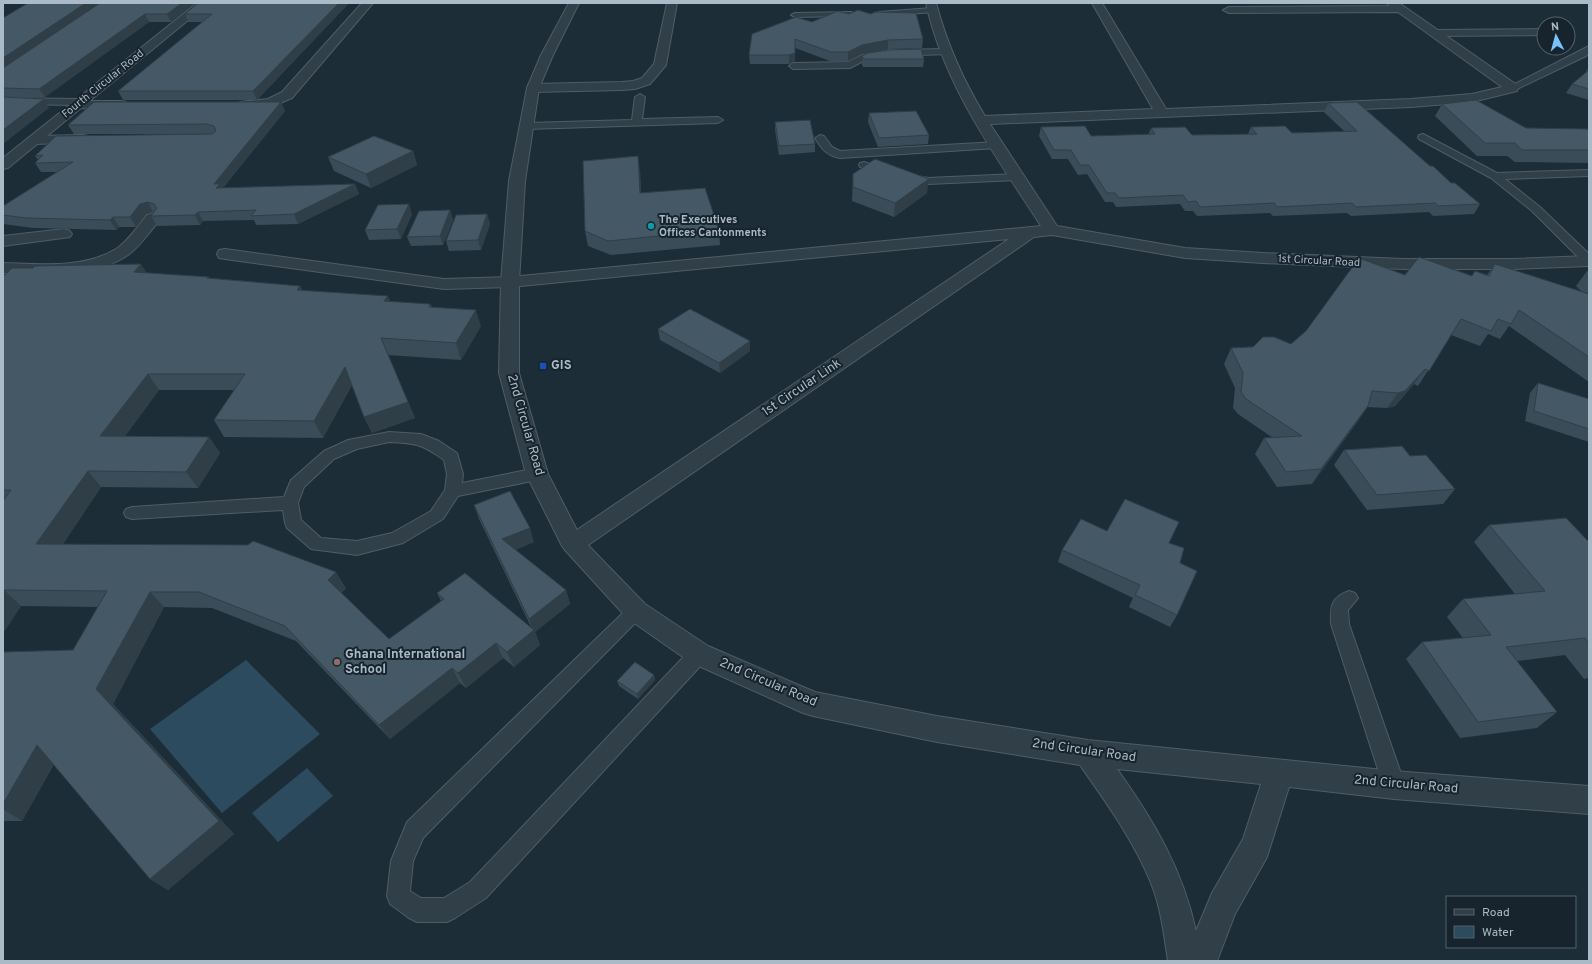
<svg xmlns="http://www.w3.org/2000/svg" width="1592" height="964" viewBox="0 0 1592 964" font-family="Overpass,sans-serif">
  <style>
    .water { fill: #2c4b5f }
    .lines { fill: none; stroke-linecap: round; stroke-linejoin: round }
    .service-casing { stroke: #4e5d67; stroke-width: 2 }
    .minor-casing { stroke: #4e5d67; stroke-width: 2 }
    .tertiary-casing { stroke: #4e5d67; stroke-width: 2 }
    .service { fill: #313f49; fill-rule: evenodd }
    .minor { fill: #313f49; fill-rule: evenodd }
    .tertiary { fill: #313f49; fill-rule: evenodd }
    .wall { fill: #3a4c57 }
    .shaded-wall { fill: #303e47 }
    .building { fill: #445865; stroke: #303e47 }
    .culture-dot { fill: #0f9aa8; stroke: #17242d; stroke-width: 1.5 }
    .transit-dot { fill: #1a4fb4; stroke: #17242d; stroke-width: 1.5 }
    .education-dot { fill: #8d6e63; stroke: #17242d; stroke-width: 1.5 }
    .labels { text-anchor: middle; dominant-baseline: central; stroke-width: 4; stroke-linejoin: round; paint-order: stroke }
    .far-street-label { font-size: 11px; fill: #aabac6; stroke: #17242d }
    .far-poi-label { font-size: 11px; font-weight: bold; fill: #aabac6; stroke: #17242d; text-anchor: start }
    .poi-label { font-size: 13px; font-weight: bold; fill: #aabac6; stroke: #17242d; text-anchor: start }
    .street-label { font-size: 13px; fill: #aabac6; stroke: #17242d }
  </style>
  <rect width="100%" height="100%" fill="#1d2d38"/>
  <g class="water">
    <polygon points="246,660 320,734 222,813 150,729"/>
    <polygon points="307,768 333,796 278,842 252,813"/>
  </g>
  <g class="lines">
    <defs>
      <g id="service">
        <polygon points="932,8 936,10 935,12 879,16 875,14 879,12"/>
        <polygon points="849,12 852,12 852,16 795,17 791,15 795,13"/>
        <polygon points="1544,29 1544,35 1435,36 1431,33 1435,30"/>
        <polygon points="1589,46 1589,53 1586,56 1515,90 1512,91 1507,88"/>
        <polygon points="946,49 950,52 949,54 888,56 867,59 850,68 793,69 789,66 793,63 848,62 862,55 888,50"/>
        <polygon points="640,94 645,97 642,119 718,117 723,120 718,123 527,129 522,126 527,123 632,120 635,97"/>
        <polygon points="3,98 80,99 85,102 80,105 3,104"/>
        <polygon points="1423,134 1497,173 1589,170 1589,176 1505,179 1540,207 1589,254 1589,265 1585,264 1532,211 1491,178 1419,139 1418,137 1419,135"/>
        <path d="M820,135L824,136L832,147L840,151L997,142L1002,145L997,148L840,158C827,156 822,149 815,138Z"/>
        <polygon points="864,162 904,174 928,178 1017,174 1022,177 1017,180 928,184 898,179 860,167 859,165 860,163"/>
        <path d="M389,432L421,434L439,441L457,453L463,474L462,483L537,468L543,470L545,474L543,478L537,480L458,496L443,519L403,543L357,555L311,549L287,528L285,523L283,510L132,519L126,517L124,513L126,509L132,507L284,497L291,480L324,451L348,440ZM389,442C415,443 422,444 444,460L447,474L445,490L431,511L392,533L357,541L321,538L301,520L298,503L304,487L334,459L357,449Z"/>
        <path d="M1349,591L1355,593L1358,598L1348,610L1349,624L1405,785L1401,792L1394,795L1387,792L1383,785L1331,624C1330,607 1331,597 1349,591Z"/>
        <polygon points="636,603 642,606 645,611 642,616 423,838 413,861 410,891 421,898 444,898 470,882 692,648 699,646 706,648 708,654 706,660 486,898 455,918 447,922 417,922 409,918 390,904 387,896 391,861 407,822 630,606"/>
      </g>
      <g id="minor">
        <polygon points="362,3 373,3 292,98 271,107 245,109 240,108 238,105 240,102 268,99 282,92"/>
        <polygon points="667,3 677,3 666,65 650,84 635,89 622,90 533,92 528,91 527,88 528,85 533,84 622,82 633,81 642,78 654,64"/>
        <path d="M926,3H936C947,44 963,80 985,116L1153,109L1092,3H1102L1166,109L1411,99L1472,94L1502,87L1398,12L1229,13L1223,10L1229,7L1389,6L1387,3H1399L1517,85L1518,88L1517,91L1472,102L1411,107L990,124L1057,226L1185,248L1263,253L1403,259H1513L1589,256V266L1513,269H1403L1263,263L1185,258L1052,235L1034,237L581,550L573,553L565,550L561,544L565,538L1009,239L510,287L444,289L225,259L219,258L217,254L219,250L225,249L444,279L510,277L1041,226C996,156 944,86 926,3Z"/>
        <polygon points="77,101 121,101 126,102 128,105 126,108 121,109 72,108 70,105 72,102"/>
        <polygon points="83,135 88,136 90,139 88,142 35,144 30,143 28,140 30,137 35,136"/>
        <path d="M153,213L159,215L161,218L159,221C149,232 140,247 128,255C93,279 43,274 3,273V263C40,264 83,269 116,249C128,241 138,226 147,215Z"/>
        <polygon points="64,229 70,231 72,234 70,237 3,246 3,236"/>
      </g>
      <g id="tertiary">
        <polygon points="197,3 209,3 8,168 3,169 3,158"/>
        <path d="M569,3H579L553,55L539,88L525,181L519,282V373L548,474L581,538L645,604L708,646L815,692L937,716L1088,740L1394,771L1589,786V814L1394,799L1289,787L1267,857L1235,914L1217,961H1168C1164,935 1161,908 1151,883C1134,841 1106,802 1080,765L937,742L813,716L803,713L690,662L627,618L565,550L561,544L526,474L499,373L501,282L509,181L527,88L541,55ZM1117,769L1261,784L1243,839L1212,893L1196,931C1183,870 1153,819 1117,769Z"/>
      </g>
    </defs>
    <use href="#service" class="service-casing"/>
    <use href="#minor" class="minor-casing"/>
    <use href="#tertiary" class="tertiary-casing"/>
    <use href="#service" class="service"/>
    <use href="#minor" class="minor"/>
    <use href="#tertiary" class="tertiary"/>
  </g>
  <g class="wall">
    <polygon points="195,3 171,22 149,22 45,97 3,97 3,18"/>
    <polygon points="198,3 349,3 257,100 123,100 118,91 203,22 188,22 185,14"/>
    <polygon points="812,22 923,39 922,48 888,49 862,54 848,61 830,61 795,48 795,61 789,64 750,64 749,55"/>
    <polygon points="862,56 924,59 923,67 863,67 862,64"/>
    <polygon points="1589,68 1589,100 1566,93 1572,84 1584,75 1587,70"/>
    <polygon points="281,102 285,111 223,188 355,184 359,194 298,224 256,225 254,220 203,221 200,225 157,226 151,216 154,212 153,212 146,214 136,227 119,227 116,230 33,228 3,224 3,206 57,172 41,172 35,163 38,160 35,156 212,134 213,134 74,134 68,125"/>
    <polygon points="1328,103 1430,166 1451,183 1480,204 1474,214 1433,216 1429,212 1351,216 1347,213 1273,216 1270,213 1197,216 1193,211 1185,211 1180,204 1116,207 1113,202 1105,202 1087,174 1078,175 1068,159 1052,159 1039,136 1041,127 1091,136 1148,135 1151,128 1192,135 1248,134 1251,127 1292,133 1344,131 1324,112"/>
    <polygon points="1442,104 1526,128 1589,130 1589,163 1515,162 1507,156 1477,156 1435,116"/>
    <polygon points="869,113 929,135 928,144 878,147 868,122"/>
    <polygon points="775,122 815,144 815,152 779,155 775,130"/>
    <polygon points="413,151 417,165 371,188 334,171 328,157"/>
    <polygon points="640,170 641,193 719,230 720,245 611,255 588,246 585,231"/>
    <polygon points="853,174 927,193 894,217 852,201"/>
    <polygon points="450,210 453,220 443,245 411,246 407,237"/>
    <polygon points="412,214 401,239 369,240 365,230"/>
    <polygon points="487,214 490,224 481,250 449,251 446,241"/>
    <polygon points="1495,264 1582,292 1576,286 1587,271 1589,271 1589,382 1509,326 1500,339 1488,334 1480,346 1451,335 1418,386 1414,384 1395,406 1387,408 1367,407 1358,421 1312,484 1277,487 1255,454 1264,438 1273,438 1238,414 1233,408 1235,388 1224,364 1231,348 1291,344 1405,275 1472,276 1475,271 1487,275"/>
    <polygon points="33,268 146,273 209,277 210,278 300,286 302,290 391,302 430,304 432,307 481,326 461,360 388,355 415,418 372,433 364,417 352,385 323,438 224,437 214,420 234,390 159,390 125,436 209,437 220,453 198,488 101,487 63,544 346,588 341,593 389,639 441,601 437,593 532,629 479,519 474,505 534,542 515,550 566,590 570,604 535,632 540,645 514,667 503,658 466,688 460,683 390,739 296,641 212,608 164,607 113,704 234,834 168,890 150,879 54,764 22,821 3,821 3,652 73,650 98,607 21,606 3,633 3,275"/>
    <polygon points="658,329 750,341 750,351 720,373 660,340"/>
    <polygon points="1538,383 1589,399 1589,442 1525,421 1530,393"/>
    <polygon points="1344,450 1410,456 1455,489 1443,504 1367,510 1334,465"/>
    <polygon points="1489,525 1589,542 1589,678 1584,679 1565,655 1517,661 1557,712 1537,728 1460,738 1406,659 1422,642 1463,638 1447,617 1463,599 1515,594 1474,542"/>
    <polygon points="1107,531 1169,543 1180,563 1177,615 1170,627 1129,607 1133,598 1058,562 1062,550"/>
    <polygon points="654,675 655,680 638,699 619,686 617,681"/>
  </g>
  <g class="shaded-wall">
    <polygon points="86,3 101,3 3,70 3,58"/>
    <polygon points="182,3 195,3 171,22 167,14"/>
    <polygon points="339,3 349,3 257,100 253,91"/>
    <polygon points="145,14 149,22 45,97 39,89"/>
    <polygon points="888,40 888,49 862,54 848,61 848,52 862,45"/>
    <polygon points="795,53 795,61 789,64 789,55"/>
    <polygon points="44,99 49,108 3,144 3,130"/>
    <polygon points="281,102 285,111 222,189 221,198 214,184"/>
    <polygon points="413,151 417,165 371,188 366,174"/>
    <polygon points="638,156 640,170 641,207 640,193"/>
    <polygon points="929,179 927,193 894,217 895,203"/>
    <polygon points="355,184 359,194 298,224 294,214"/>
    <polygon points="148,202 153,212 146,214 136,227 130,217 140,204"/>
    <polygon points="409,204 412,214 401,239 397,229"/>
    <polygon points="450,210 453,220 443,245 440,236"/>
    <polygon points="198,212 203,221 200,225 195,215"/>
    <polygon points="487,214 490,224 481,250 478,240"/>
    <polygon points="113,217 119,227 116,230 110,220"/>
    <polygon points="141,264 151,280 134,272"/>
    <polygon points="300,286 308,302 297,290"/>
    <polygon points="388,296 395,312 384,301"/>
    <polygon points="476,310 481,326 461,360 456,343"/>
    <polygon points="750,341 750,351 720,373 719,363"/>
    <polygon points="345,367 353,383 323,438 314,421"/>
    <polygon points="1425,369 1414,384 1395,406 1387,408 1398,393"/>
    <polygon points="148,374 159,390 113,452 100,436"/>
    <polygon points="408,402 415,418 372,433 364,417"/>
    <polygon points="1368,406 1358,421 1312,484 1321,469"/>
    <polygon points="209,437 220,453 198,488 186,472"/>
    <polygon points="88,471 101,487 52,560 36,544"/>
    <polygon points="530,528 534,542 508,553 502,539"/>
    <polygon points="336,572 346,588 338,596 328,580"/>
    <polygon points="4,590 21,606 3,633 3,592"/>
    <polygon points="566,590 570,604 535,632 540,645 514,667 507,652 533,631 529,619"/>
    <polygon points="150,592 164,607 113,704 234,834 168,890 150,879 96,689"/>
    <polygon points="496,643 503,658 466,688 458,673"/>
    <polygon points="452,668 460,683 390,739 379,725"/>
    <polygon points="654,675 655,680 638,699 637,694"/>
    <polygon points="37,745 56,759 22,821 3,809 3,804"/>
  </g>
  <g class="building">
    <polygon points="28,3 86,3 3,58 3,18"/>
    <polygon points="100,3 182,3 167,14 145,14 39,89 3,88 3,68"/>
    <polygon points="198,3 339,3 253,91 118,91 212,14 185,14"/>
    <polygon points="858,10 871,14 875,12 916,13 923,39 888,40 862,45 848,52 831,52 795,39 795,53 789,55 749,55 752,34 796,17 812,22 838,11 849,14"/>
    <polygon points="921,49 924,59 863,59 862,56 868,53 889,50"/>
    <polygon points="1589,70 1589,89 1572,84"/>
    <polygon points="3,97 44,99 3,130"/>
    <polygon points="1476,100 1526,128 1587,129 1589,130 1589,150 1522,150 1515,143 1485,143 1442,104"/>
    <polygon points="94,102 281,102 214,184 220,184 216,188 355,184 294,214 251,216 256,210 198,212 195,215 151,216 157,208 154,204 148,202 140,204 130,217 113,217 110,220 26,218 3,215 3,206 73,162 35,163 43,155 35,156 56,136 212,134 216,131 214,126 207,124 68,125"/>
    <polygon points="1357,102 1430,166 1433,166 1451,183 1455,183 1480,204 1438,206 1435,203 1356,207 1352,203 1277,207 1274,203 1200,207 1196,201 1188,202 1183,195 1119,198 1115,193 1107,193 1089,165 1080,165 1071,150 1054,150 1041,127 1085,126 1091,136 1155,134 1151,128 1185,127 1192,135 1257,134 1251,127 1285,126 1292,133 1357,131 1328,103"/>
    <polygon points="916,111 929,135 879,138 869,113"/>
    <polygon points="810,120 815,144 779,146 775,122"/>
    <polygon points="374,136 413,151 366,174 328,157"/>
    <polygon points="638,156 640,193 705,188 719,230 608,241 585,231 583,161"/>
    <polygon points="875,159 929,179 895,203 853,187 853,174"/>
    <polygon points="409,204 397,229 365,230 378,205"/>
    <polygon points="450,210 440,236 407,237 419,211"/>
    <polygon points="487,214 478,240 446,241 456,215"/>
    <polygon points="1419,257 1472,276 1475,271 1489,276 1495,264 1589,294 1589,357 1519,310 1511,324 1498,319 1491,331 1461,319 1429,371 1425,369 1405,391 1398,393 1372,391 1368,406 1321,469 1286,472 1264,438 1302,436 1246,399 1241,392 1243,373 1231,348 1253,347 1263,337 1274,337 1291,344 1306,331 1359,258 1405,275"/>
    <polygon points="141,264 134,272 209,277 207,278 300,286 297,290 388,296 384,301 430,304 429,307 476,310 456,343 381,338 408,402 364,417 345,367 314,421 214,420 245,374 148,374 100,436 209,437 186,472 88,471 36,544 248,545 253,541 336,572 328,580 389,639 444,599 437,593 465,573 534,630 507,652 496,643 458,673 452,668 379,725 285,626 199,592 150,592 96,689 219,821 150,879 37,745 3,804 3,652 73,650 107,591 4,590 3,592 3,501 11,490 3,490 3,275 5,275 12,268 33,268 35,266"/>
    <polygon points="690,309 750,341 719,363 658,329"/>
    <polygon points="1538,383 1589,399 1589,429 1534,411"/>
    <polygon points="1402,446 1410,456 1426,455 1455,489 1377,495 1344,450"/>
    <polygon points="510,491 530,528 502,539 566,590 529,619 474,505"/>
    <polygon points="1125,499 1179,522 1169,543 1184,548 1180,563 1197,571 1177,615 1135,595 1140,585 1062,550 1081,519 1107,531"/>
    <polygon points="1566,518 1589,542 1589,643 1585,638 1506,647 1557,712 1478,722 1422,642 1491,635 1463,599 1545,591 1489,525"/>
    <polygon points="635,662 654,675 637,694 617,681"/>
  </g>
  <circle class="culture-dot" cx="651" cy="226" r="4"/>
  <rect class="transit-dot" x="539" y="362" width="8" height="8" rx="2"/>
  <circle class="education-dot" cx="337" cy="662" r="4"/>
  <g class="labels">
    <g class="far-street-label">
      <text transform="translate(103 84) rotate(-39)">Fourth Circular Road</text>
      <text transform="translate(1319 261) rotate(3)">1st Circular Road</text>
    </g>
    <g class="far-poi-label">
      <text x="659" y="220">The Executives<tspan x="659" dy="13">Offices Cantonments</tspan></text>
    </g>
    <g class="poi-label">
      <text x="551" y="366">GIS</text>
      <text x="345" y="655">Ghana International<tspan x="345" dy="15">School</tspan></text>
    </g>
    <g class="street-label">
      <text transform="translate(802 388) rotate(-34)">1st Circular Link</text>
      <text transform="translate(525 425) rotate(74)">2nd Circular Road</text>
      <text transform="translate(768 683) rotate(23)">2nd Circular Road</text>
      <text transform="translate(1084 751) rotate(8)">2nd Circular Road</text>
      <text transform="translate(1406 785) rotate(5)">2nd Circular Road</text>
    </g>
  </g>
  <rect width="1592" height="964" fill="none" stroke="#aabac6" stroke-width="8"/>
  <rect x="1446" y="896" width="130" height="52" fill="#17242d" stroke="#52606a"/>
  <rect x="1454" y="909" width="20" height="6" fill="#313f49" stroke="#52606a"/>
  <text x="1482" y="916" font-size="12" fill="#aabac6">Road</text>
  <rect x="1454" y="926" width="20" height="12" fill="#2c4b5f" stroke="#52606a"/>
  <text x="1482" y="936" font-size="12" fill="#aabac6">Water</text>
  <g transform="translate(1556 36) rotate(354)"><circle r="19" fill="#17242d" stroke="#52606a"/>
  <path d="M0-3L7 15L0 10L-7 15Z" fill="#76c2ff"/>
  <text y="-6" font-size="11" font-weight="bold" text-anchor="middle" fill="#aabac6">N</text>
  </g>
</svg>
